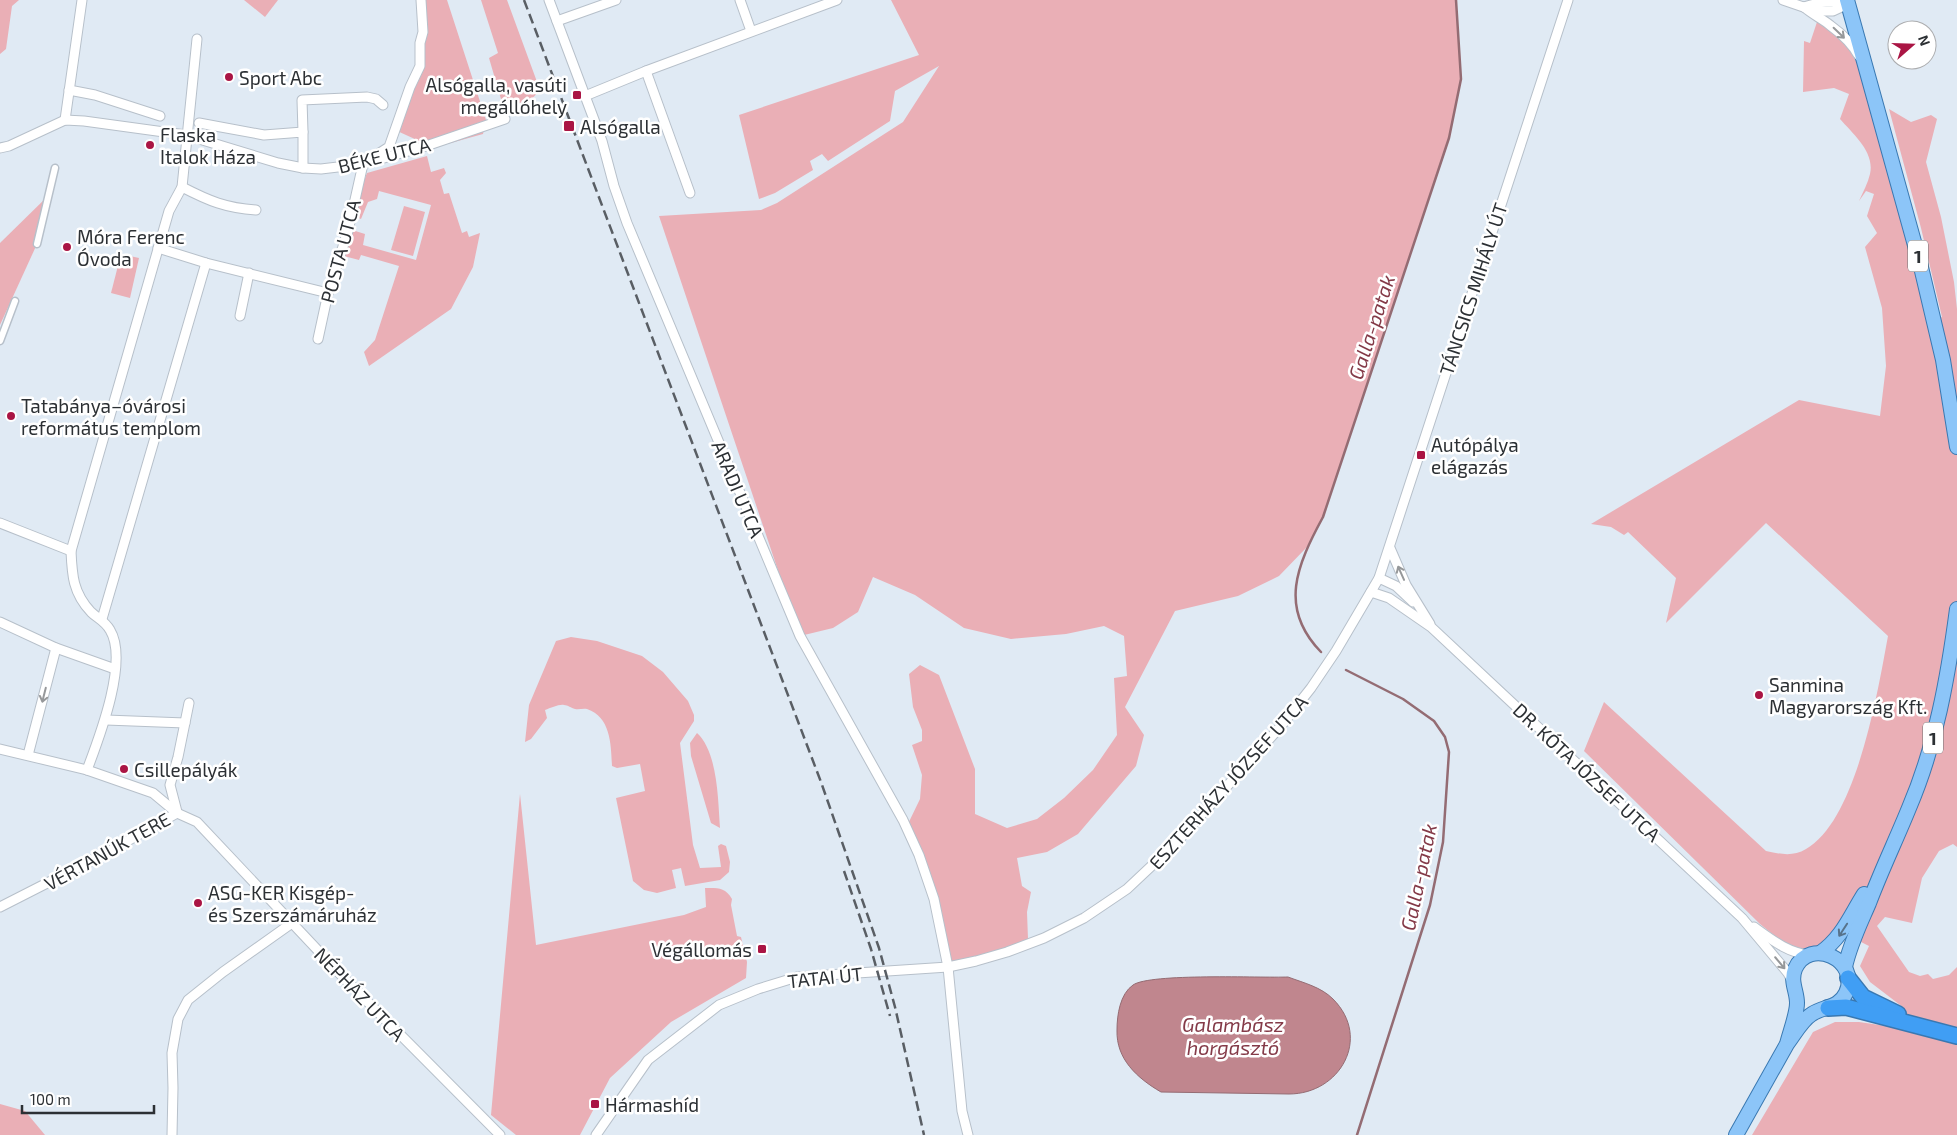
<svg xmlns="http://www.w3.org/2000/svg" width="1957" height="1135" viewBox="0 0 1957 1135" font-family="'Exo 2',sans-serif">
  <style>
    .green { fill: #eaafb6 }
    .water { fill: #c0868e; stroke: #946c73 }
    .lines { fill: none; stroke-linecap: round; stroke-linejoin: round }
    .stream { stroke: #946c73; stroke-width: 2.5 }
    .pedestrian-casing { stroke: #b7c0ca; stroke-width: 9 }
    .minor-casing { stroke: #b7c0ca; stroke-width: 11 }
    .primary-casing { stroke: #3978b1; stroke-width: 16 }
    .motorway-casing { stroke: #3978b1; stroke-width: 18 }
    .pedestrian { stroke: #fff; stroke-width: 6 }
    .minor { stroke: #fff; stroke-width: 9 }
    .primary { stroke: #8cc5f8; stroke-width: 14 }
    .motorway { stroke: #409ef4; stroke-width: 15 }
    .rail { stroke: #595e64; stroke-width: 2.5; stroke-dasharray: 10 5; stroke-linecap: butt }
    .oneway { stroke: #96989a }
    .oneway2 { stroke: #57738c }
    .poi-dot { fill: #aa1544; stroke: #fff; stroke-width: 2 }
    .labels { text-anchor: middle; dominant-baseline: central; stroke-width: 5; stroke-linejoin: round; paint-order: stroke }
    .shield { fill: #fff; stroke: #6b6e71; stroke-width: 1 }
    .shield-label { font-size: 18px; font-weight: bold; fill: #2c3034 }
    .poi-label { font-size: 19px; fill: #2c3034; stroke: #fff; text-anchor: start }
    .street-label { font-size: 19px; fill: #2c3034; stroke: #fff }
    .water-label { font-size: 20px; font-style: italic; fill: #843a48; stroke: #fff }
  </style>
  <rect width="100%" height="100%" fill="#e0eaf4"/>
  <g class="green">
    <polygon points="0,0 19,0 12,6 6,49 0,54"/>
    <polygon points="244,0 278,0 265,17"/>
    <polygon points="420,0 447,0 486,120 483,134 429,149 417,140 395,130 410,87 420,43"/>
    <polygon points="481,0 507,0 540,90 530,101 503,106 489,58 498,53"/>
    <polygon points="891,0 1456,0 1461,79 1449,138 1323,517 1307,547 1279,576 1238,596 1175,611 1125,707 1144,735 1136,766 1078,834 1047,852 1017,858 1022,886 1031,892 1027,912 1028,939 976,961 948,967 934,899 906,828 920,799 922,775 912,745 922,741 922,730 913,707 909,674 920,665 939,675 975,769 975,814 1007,828 1037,819 1064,798 1093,770 1117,735 1114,678 1127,676 1124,636 1104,626 1066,634 1011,639 964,628 915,595 873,577 858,612 833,628 800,636 659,216 761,210 777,203 903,122 939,66 895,91 890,121 828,161 822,154 810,161 813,170 775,193 759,199 739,115 919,55"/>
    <path d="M1817,22C1841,31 1854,51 1864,74L1935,320L1942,317L1921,228L1889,109L1911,122L1931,115L1937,119L1926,162L1941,217L1954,282L1957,309V847L1953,844L1939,851L1922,878L1912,923L1885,917L1877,926L1909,972L1920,976L1928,974L1933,979L1949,975L1957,967V1135H1752L1813,1032L1835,1022H1859L1900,1028L1904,1008L1870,982L1860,966L1869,946L1843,933L1810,952L1785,944L1760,924L1584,751L1604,702L1766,851C1780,854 1793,857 1806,849C1857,820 1878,690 1888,636L1766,523L1666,623L1676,578L1628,532L1624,535L1611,527L1591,524L1799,400L1880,416L1886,366L1882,308L1865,247L1877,233L1867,216L1874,194L1866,191L1859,201C1863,192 1868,183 1870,174C1875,152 1853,134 1840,119L1849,94L1834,88L1803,92L1804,41L1810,43Z"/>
    <polygon points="427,156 431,172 444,168 446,173 440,180 444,194 449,193 462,233 467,231 469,237 480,233 473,267 451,309 369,366 364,352 375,340 399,266 361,255 359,260 340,255 349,229 365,234 363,245 416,260 431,205 379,191 377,199 368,202 361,219 351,215 367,173"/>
    <polygon points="50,194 37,244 0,325 0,243"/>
    <polygon points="404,206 425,212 413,256 391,250"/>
    <polygon points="121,254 139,258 130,298 111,293"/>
    <path d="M571,637L597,641L642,656L663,672L688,701L694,715V721L680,743L693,845L700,868L721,867L718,846L721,844L726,846L730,862L729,872L720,880L685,886L681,868L672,870L676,888L657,893L644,890L633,881L616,798L645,791L640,764L617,768L612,766C611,745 611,717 587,709C583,708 579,710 575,709C571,708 568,705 564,705C559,704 551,708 545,710L547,718L531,739L525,742L529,705L556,641Z"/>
    <path d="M697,733C718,752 718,801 720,828L711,823L691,756L690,743Z"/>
    <path d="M520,794L536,945L684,915L706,907L705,888C718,888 725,887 732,899L731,905L737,936L741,937L747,962L746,978L671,1022L610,1078L580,1135H516L491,1115Z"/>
    <polygon points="0,1104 25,1111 45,1135 0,1135"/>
  </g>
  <path class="water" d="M1288,977C1304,983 1321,987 1333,999C1372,1038 1340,1094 1289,1094L1161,1092C1137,1078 1116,1059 1117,1030C1117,1015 1120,994 1133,985C1150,973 1261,978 1288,977Z"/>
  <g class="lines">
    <g class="stream">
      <path d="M1321,652C1278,608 1297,565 1323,517L1449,138L1461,79L1456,0"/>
      <polyline points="1346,670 1403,699 1434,721 1445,737 1449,752 1443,842 1430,905 1357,1135"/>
    </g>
    <defs>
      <g id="pedestrian">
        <polyline points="37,244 55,168"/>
        <polyline points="0,341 15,301"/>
      </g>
      <g id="minor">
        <polyline points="549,0 602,141 614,186 627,223 800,636 903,820 919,855 934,899 948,967 962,1111 968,1135"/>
        <polyline points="740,0 751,31"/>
        <polyline points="1783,0 1815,11 1833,11 1848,4"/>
        <path d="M1804,7C1813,15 1823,19 1831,26C1842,34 1853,45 1859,56"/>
        <path d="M1804,7C1820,2 1831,0 1848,4"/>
        <polyline points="557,21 616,0"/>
        <polyline points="646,71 690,193"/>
        <polyline points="69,90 95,95 160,116"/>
        <polyline points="585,96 646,71 837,0"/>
        <polyline points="65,120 82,0"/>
        <polyline points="199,123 264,135 303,132 303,168"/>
        <polyline points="303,132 302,100 367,97 376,99 383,105"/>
        <polyline points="0,148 9,146 65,120 84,121 186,135 278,163 303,168 321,169 363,164 426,146 505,119"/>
        <polyline points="367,161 389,147 410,87 420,66 420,43 423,32 421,0"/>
        <path d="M182,187C209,201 226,208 256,210"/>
        <polyline points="158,248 206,263 328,293"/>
        <polyline points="240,316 249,273"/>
        <polyline points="318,339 328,293 348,231 363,164"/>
        <polyline points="0,523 71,551"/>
        <polyline points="1390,548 1406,585 1430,624"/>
        <polyline points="1379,578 1396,586 1413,602"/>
        <polyline points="1371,592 1389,598 1431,627 1742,918 1788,973 1792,981"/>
        <polyline points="102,619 206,263"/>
        <polyline points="0,622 56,648 115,669"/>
        <polyline points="106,720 185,723"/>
        <polyline points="0,749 87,770 153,793 177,813 197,822 342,976 500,1135"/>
        <polyline points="28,755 56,648"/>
        <path d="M87,770C99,738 129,661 110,630C105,621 97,618 91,612C73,593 72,575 71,551L169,211L182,187L197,39"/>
        <polyline points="177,812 170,785 178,757 189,703"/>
        <polyline points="0,907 106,853 177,813"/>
        <path d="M1754,927C1772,940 1788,953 1810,955"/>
        <polyline points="172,1135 173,1088 172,1053 178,1019 188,1000 223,972 292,923"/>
        <polyline points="596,1135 648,1060 719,1005 758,989 797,977 948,967 976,961 1007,952 1044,938 1084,918 1127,889 1177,842 1281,726 1311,688 1336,651 1379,578 1568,0"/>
      </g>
      <g id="primary">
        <polyline points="1847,0 1921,267 1943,360 1957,447"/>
        <path d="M1820,953C1842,938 1850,916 1864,894"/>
        <path d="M1845,967C1850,944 1860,924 1869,903C1881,871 1896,840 1909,808C1936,745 1948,677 1957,609"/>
        <path d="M1736,1135L1787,1044C1794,1035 1802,1020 1812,1014C1824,1006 1839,1008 1846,993C1861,960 1809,936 1795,969C1790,982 1797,991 1797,1003C1797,1014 1790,1032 1787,1044"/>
      </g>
      <g id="motorway">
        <polyline points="1848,978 1863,997 1898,1014"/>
        <polyline points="1828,1008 1846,1007 1957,1036"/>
      </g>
    </defs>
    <use href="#pedestrian" class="pedestrian-casing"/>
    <use href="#minor" class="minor-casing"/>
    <use href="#primary" class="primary-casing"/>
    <use href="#motorway" class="motorway-casing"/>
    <use href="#pedestrian" class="pedestrian"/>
    <use href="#minor" class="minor"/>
    <use href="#primary" class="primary"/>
    <use href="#motorway" class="motorway"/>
    <g class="rail">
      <polyline points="524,0 821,782 879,948 895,1007 924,1135"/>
      <polyline points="844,871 871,949 890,1016"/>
    </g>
  </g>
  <defs><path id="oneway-shaft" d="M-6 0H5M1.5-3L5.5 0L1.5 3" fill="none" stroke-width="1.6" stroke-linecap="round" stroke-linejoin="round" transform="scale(1.25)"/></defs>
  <g class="oneway">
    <use href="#oneway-shaft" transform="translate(1839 33) rotate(44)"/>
    <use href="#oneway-shaft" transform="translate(1401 573) rotate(-114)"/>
    <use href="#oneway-shaft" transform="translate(44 695) rotate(104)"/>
    <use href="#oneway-shaft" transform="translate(1780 963) rotate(50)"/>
  </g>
  <use class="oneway2" href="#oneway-shaft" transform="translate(1843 930) rotate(123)"/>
  <g class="poi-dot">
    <circle cx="229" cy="77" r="5"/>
    <rect x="572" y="90" width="10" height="10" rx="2.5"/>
    <rect x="563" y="120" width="12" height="12" rx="2.5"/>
    <circle cx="150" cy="145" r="5"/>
    <circle cx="67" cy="247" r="5"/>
    <circle cx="11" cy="416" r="5"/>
    <rect x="1416" y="450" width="10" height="10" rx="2.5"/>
    <circle cx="1759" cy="695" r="5"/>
    <circle cx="124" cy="769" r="5"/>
    <circle cx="198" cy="903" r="5"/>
    <rect x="757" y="944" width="10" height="10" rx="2.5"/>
    <rect x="590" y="1099" width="10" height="10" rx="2.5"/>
  </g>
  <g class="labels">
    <g class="shield">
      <rect x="1908" y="240.5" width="20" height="31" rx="4"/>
      <rect x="1923" y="722.5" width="20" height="31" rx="4"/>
    </g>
    <g class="shield-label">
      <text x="1918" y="256">1</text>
      <text x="1933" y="738">1</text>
    </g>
    <g class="poi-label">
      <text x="239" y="77">Sport Abc</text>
      <text x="567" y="84" text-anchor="end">Alsógalla, vasúti<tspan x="567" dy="22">megállóhely</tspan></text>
      <text x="580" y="126">Alsógalla</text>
      <text x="160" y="134">Flaska<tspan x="160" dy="22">Italok Háza</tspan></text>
      <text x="77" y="236">Móra Ferenc<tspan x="77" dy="22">Óvoda</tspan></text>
      <text x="21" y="405">Tatabánya–óvárosi<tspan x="21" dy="22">református templom</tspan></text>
      <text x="1431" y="444">Autópálya<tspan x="1431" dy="22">elágazás</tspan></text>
      <text x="1769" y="684">Sanmina<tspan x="1769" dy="22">Magyarország Kft.</tspan></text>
      <text x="134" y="769">Csillepályák</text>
      <text x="208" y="892">ASG-KER Kisgép-<tspan x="208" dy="22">és Szerszámáruház</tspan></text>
      <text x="752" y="949" text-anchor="end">Végállomás</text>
      <text x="605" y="1104">Hármashíd</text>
    </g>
    <g class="street-label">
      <text transform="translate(384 155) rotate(-14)">BÉKE UTCA</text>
      <text transform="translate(340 251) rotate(-75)">POSTA UTCA</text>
      <text transform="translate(1473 289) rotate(-72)">TÁNCSICS MIHÁLY ÚT</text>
      <text transform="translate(738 489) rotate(67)">ARADI UTCA</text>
      <text transform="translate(1587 772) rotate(43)">DR. KÓTA JÓZSEF UTCA</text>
      <text transform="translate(1228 782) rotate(-48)">ESZTERHÁZY JÓZSEF UTCA</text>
      <text transform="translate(107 851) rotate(-29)">VÉRTANÚK TERE</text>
      <text transform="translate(825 977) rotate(-6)">TATAI ÚT</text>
      <text transform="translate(360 994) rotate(46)">NÉPHÁZ UTCA</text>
    </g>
    <g class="water-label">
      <text transform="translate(1371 327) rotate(-72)">Galla-patak</text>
      <text transform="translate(1418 877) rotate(-78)">Galla-patak</text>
      <text x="1233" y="1024">Galambász<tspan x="1233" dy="23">horgásztó</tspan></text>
    </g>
  </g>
  <g transform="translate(1912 45) rotate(70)"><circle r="24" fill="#ffffff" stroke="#abacae"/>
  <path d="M0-4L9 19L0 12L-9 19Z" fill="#aa1544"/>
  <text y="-8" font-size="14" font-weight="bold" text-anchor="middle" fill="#2c3034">N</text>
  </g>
  <path d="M22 1105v8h132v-8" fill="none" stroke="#2c3034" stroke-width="2.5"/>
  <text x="30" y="1105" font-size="15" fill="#2c3034" stroke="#ffffff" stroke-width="4" paint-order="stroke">100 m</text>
</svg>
